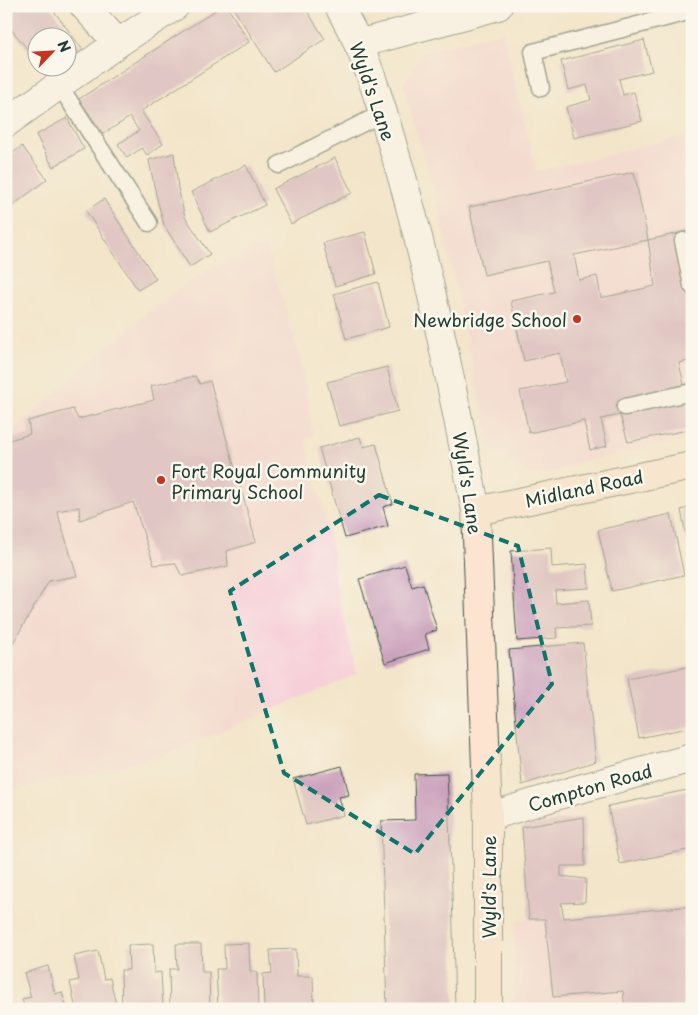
<svg xmlns="http://www.w3.org/2000/svg" width="698" height="1015" viewBox="0 0 698 1015" font-family="'Playpen Sans',sans-serif">
  <style>
    .built { fill: #f6cfd8 }
    .building { fill: #cba1bc }
    .lines { fill: none; stroke-linecap: round; stroke-linejoin: round }
    .service-casing { stroke: #3f564a; stroke-width: 19 }
    .minor-casing { stroke: #3f564a; stroke-width: 30 }
    .tertiary-casing { stroke: #3f564a; stroke-width: 30 }
    .secondary-casing { stroke: #3f564a; stroke-width: 30 }
    .service { stroke: #fff; stroke-width: 16 }
    .minor { stroke: #fff; stroke-width: 28 }
    .tertiary { stroke: #fff; stroke-width: 28 }
    .secondary { stroke: #fde4d1; stroke-width: 28 }
    .marked { fill: none; stroke: #0f766e; stroke-width: 4; stroke-dasharray: 10 6; stroke-linejoin: round }
    .poi-dot { fill: #c8321e; stroke: #fbf7ec; stroke-width: 2 }
    .labels { text-anchor: middle; dominant-baseline: central; stroke-width: 5; stroke-linejoin: round; paint-order: stroke }
    .street-label { font-size: 18px; fill: #1f3d34; stroke: #fbf7ec }
    .poi-label { font-size: 18px; fill: #1f3d34; stroke: #fbf7ec; text-anchor: end }
  </style>
  <rect width="100%" height="100%" fill="#fbf7ec"/>
  <filter id="ink" filterUnits="userSpaceOnUse"><feTurbulence type="fractalNoise" baseFrequency=".02" numOctaves="2"/><feDisplacementMap in="SourceGraphic" scale="10" xChannelSelector="R" yChannelSelector="G"/><feConvolveMatrix kernelMatrix="1 2 1 2 8 2 1 2 1" color-interpolation-filters="sRGB"/></filter>
  <filter id="wash" filterUnits="userSpaceOnUse"><feTurbulence type="fractalNoise" baseFrequency=".0096" numOctaves="4" result="noise"/><feDisplacementMap in="SourceGraphic" scale="20" xChannelSelector="R" yChannelSelector="G"/><feGaussianBlur stdDeviation="1.12" result="paint"/><feColorMatrix in="noise" values="0 0 0 0 0 0 0 0 0 0 0 0 0 0 0 0 0 1.4 0 .05"/><feComposite in="paint" operator="in"/></filter>
  <g filter="url(#wash)">
    <rect width="100%" height="100%" fill="#f3e5ca"/>
    <g class="built">
      <polygon points="503,32 536,172 684,136 692,176 692,438 580,462 552,473 529,474 491,450 437,200 403,86 423,52"/>
      <polygon points="265,244 299,353 314,436 306,438 333,555 336,586 357,674 165,755 76,777 75,775 37,784 6,793 6,436 149,311 206,271"/>
      <polygon points="692,906 692,1009 513,1009 515,922 529,919 564,918"/>
    </g>
    <g id="blocks">
      <g class="building">
        <polygon points="6,6 50,6 83,50 68,61 68,38 38,38 38,62 6,23"/>
        <polygon points="222,6 227,6 249,42 141,111 163,144 147,155 142,148 127,158 118,144 139,131 130,117 103,134 79,99"/>
        <polygon points="232,6 304,6 325,39 274,72"/>
        <polygon points="644,40 652,71 619,79 623,95 634,92 642,121 574,138 566,107 591,100 587,85 568,90 561,61"/>
        <polygon points="41,68 59,68 48,76"/>
        <polygon points="67,118 84,149 53,167 36,135"/>
        <polygon points="22,146 47,179 6,211 6,158"/>
        <polygon points="174,153 178,188 185,217 210,254 190,267 164,225 156,195 149,160"/>
        <polygon points="335,158 352,193 291,224 273,189"/>
        <polygon points="246,165 265,205 210,232 191,192"/>
        <polygon points="634,172 648,240 574,255 579,280 597,276 601,298 655,286 648,240 692,230 692,360 679,363 692,420 692,429 628,442 620,415 601,419 607,446 590,450 584,421 529,433 520,391 566,382 560,353 524,361 511,301 554,292 547,261 484,275 469,207"/>
        <polygon points="104,199 156,279 138,290 86,211"/>
        <polygon points="365,232 376,274 335,286 323,243"/>
        <polygon points="378,282 389,327 346,339 334,294"/>
        <polygon points="387,367 398,411 339,426 327,382"/>
        <polygon points="195,376 200,384 210,381 256,542 227,551 228,566 182,576 175,563 154,565 133,502 80,520 79,507 57,511 77,576 49,581 6,655 6,441 30,434 28,421 73,409 78,419 154,400 151,386"/>
        <polygon points="360,437 363,447 376,444 393,504 383,507 388,526 345,538 319,448"/>
        <polygon points="692,507 692,562 691,562 681,510"/>
        <polygon points="671,514 684,575 612,591 598,530"/>
        <polygon points="551,548 552,567 587,564 589,588 555,590 556,603 589,600 591,626 556,628 557,638 517,641 511,551"/>
        <polygon points="405,565 412,587 423,584 437,630 425,634 429,649 385,663 359,579"/>
        <polygon points="583,643 596,761 522,785 509,650"/>
        <polygon points="692,666 692,727 639,738 627,679"/>
        <polygon points="342,766 349,795 339,797 344,815 306,825 293,779"/>
        <polygon points="447,773 452,892 455,1009 387,1009 381,821 415,820 414,774"/>
        <polygon points="692,789 692,849 620,864 608,806"/>
        <polygon points="584,817 585,866 561,866 561,876 586,879 585,902 561,903 564,918 692,906 692,1009 625,1009 623,991 553,997 545,919 529,919 522,827"/>
        <polygon points="249,943 250,972 257,972 258,1007 218,1008 216,969 225,969 224,944"/>
        <polygon points="153,944 154,973 161,972 163,1008 122,1009 121,970 129,970 128,945"/>
        <polygon points="176,944 201,944 202,972 209,972 210,1008 170,1009 169,969 177,969"/>
        <polygon points="296,949 297,976 313,976 314,1009 264,1009 263,974 272,973 270,950"/>
        <polygon points="98,951 104,979 110,978 117,1009 76,1009 70,982 79,980 74,956"/>
        <polygon points="48,966 55,994 62,992 67,1009 25,1009 22,999 31,997 24,973"/>
      </g>
    </g>
  </g>
  <g filter="url(#ink)">
    <use href="#blocks" fill-opacity="0" stroke="#3f564a" stroke-width="1"/>
    <g class="lines">
      <defs>
        <g id="service">
          <polyline points="59,85 149,223"/>
          <polyline points="541,88 533,52 692,11"/>
          <polyline points="279,165 383,113"/>
          <polyline points="683,241 692,286"/>
          <polyline points="625,407 692,392"/>
        </g>
        <g id="minor">
          <polyline points="84,6 118,43"/>
          <polyline points="358,44 498,6"/>
          <polyline points="6,123 118,43 175,6"/>
          <polyline points="488,817 572,791 692,758"/>
        </g>
        <path id="tertiary" d="M339,6C345,19 353,31 358,43C376,84 387,128 400,170C432,282 454,397 476,511"/>
        <polyline id="secondary" points="488,1009 488,817 476,511 692,466"/>
      </defs>
      <use href="#service" class="service-casing"/>
      <use href="#minor" class="minor-casing"/>
      <use href="#tertiary" class="tertiary-casing"/>
      <use href="#secondary" class="secondary-casing"/>
      <use href="#service" class="service"/>
      <use href="#minor" class="minor"/>
      <use href="#tertiary" class="tertiary"/>
      <use href="#secondary" class="secondary"/>
    </g>
  </g>
  <path d="M0 0H698V1015H0ZM379,495L518,546L552,684L415,854L284,773L230,591Z" fill="#f3e5ca" fill-opacity=".55" fill-rule="evenodd"/>
  <path class="marked" d="M379,495L518,546L552,684L415,854L284,773L230,591Z"/>
  <g class="poi-dot">
    <circle cx="577" cy="319" r="5"/>
    <circle cx="161" cy="480" r="5"/>
  </g>
  <g class="labels">
    <g class="street-label">
      <text transform="translate(373 91) rotate(71)">Wyld's Lane</text>
      <text transform="translate(468 483) rotate(81)">Wyld's Lane</text>
      <text transform="translate(584 488) rotate(-12)">Midland Road</text>
      <text transform="translate(590 787) rotate(-16)">Compton Road</text>
      <text transform="translate(488 887) rotate(-90)">Wyld's Lane</text>
    </g>
    <g class="poi-label">
      <text x="567" y="319">Newbridge School</text>
      <text x="171" y="470" text-anchor="start">Fort Royal Community<tspan x="171" dy="21">Primary School</tspan></text>
    </g>
  </g>
  <rect width="698" height="1015" fill="none" stroke="#fbf7ec" stroke-width="25"/>
  <g transform="translate(52 52) rotate(65)"><circle r="24" fill="#fbf7ec" stroke="#a3ada2"/>
  <path d="M0-4L9 19L0 12L-9 19Z" fill="#c8321e"/>
  <text y="-8" font-size="14" font-weight="bold" text-anchor="middle" fill="#1f3d34">N</text>
  </g>
</svg>
